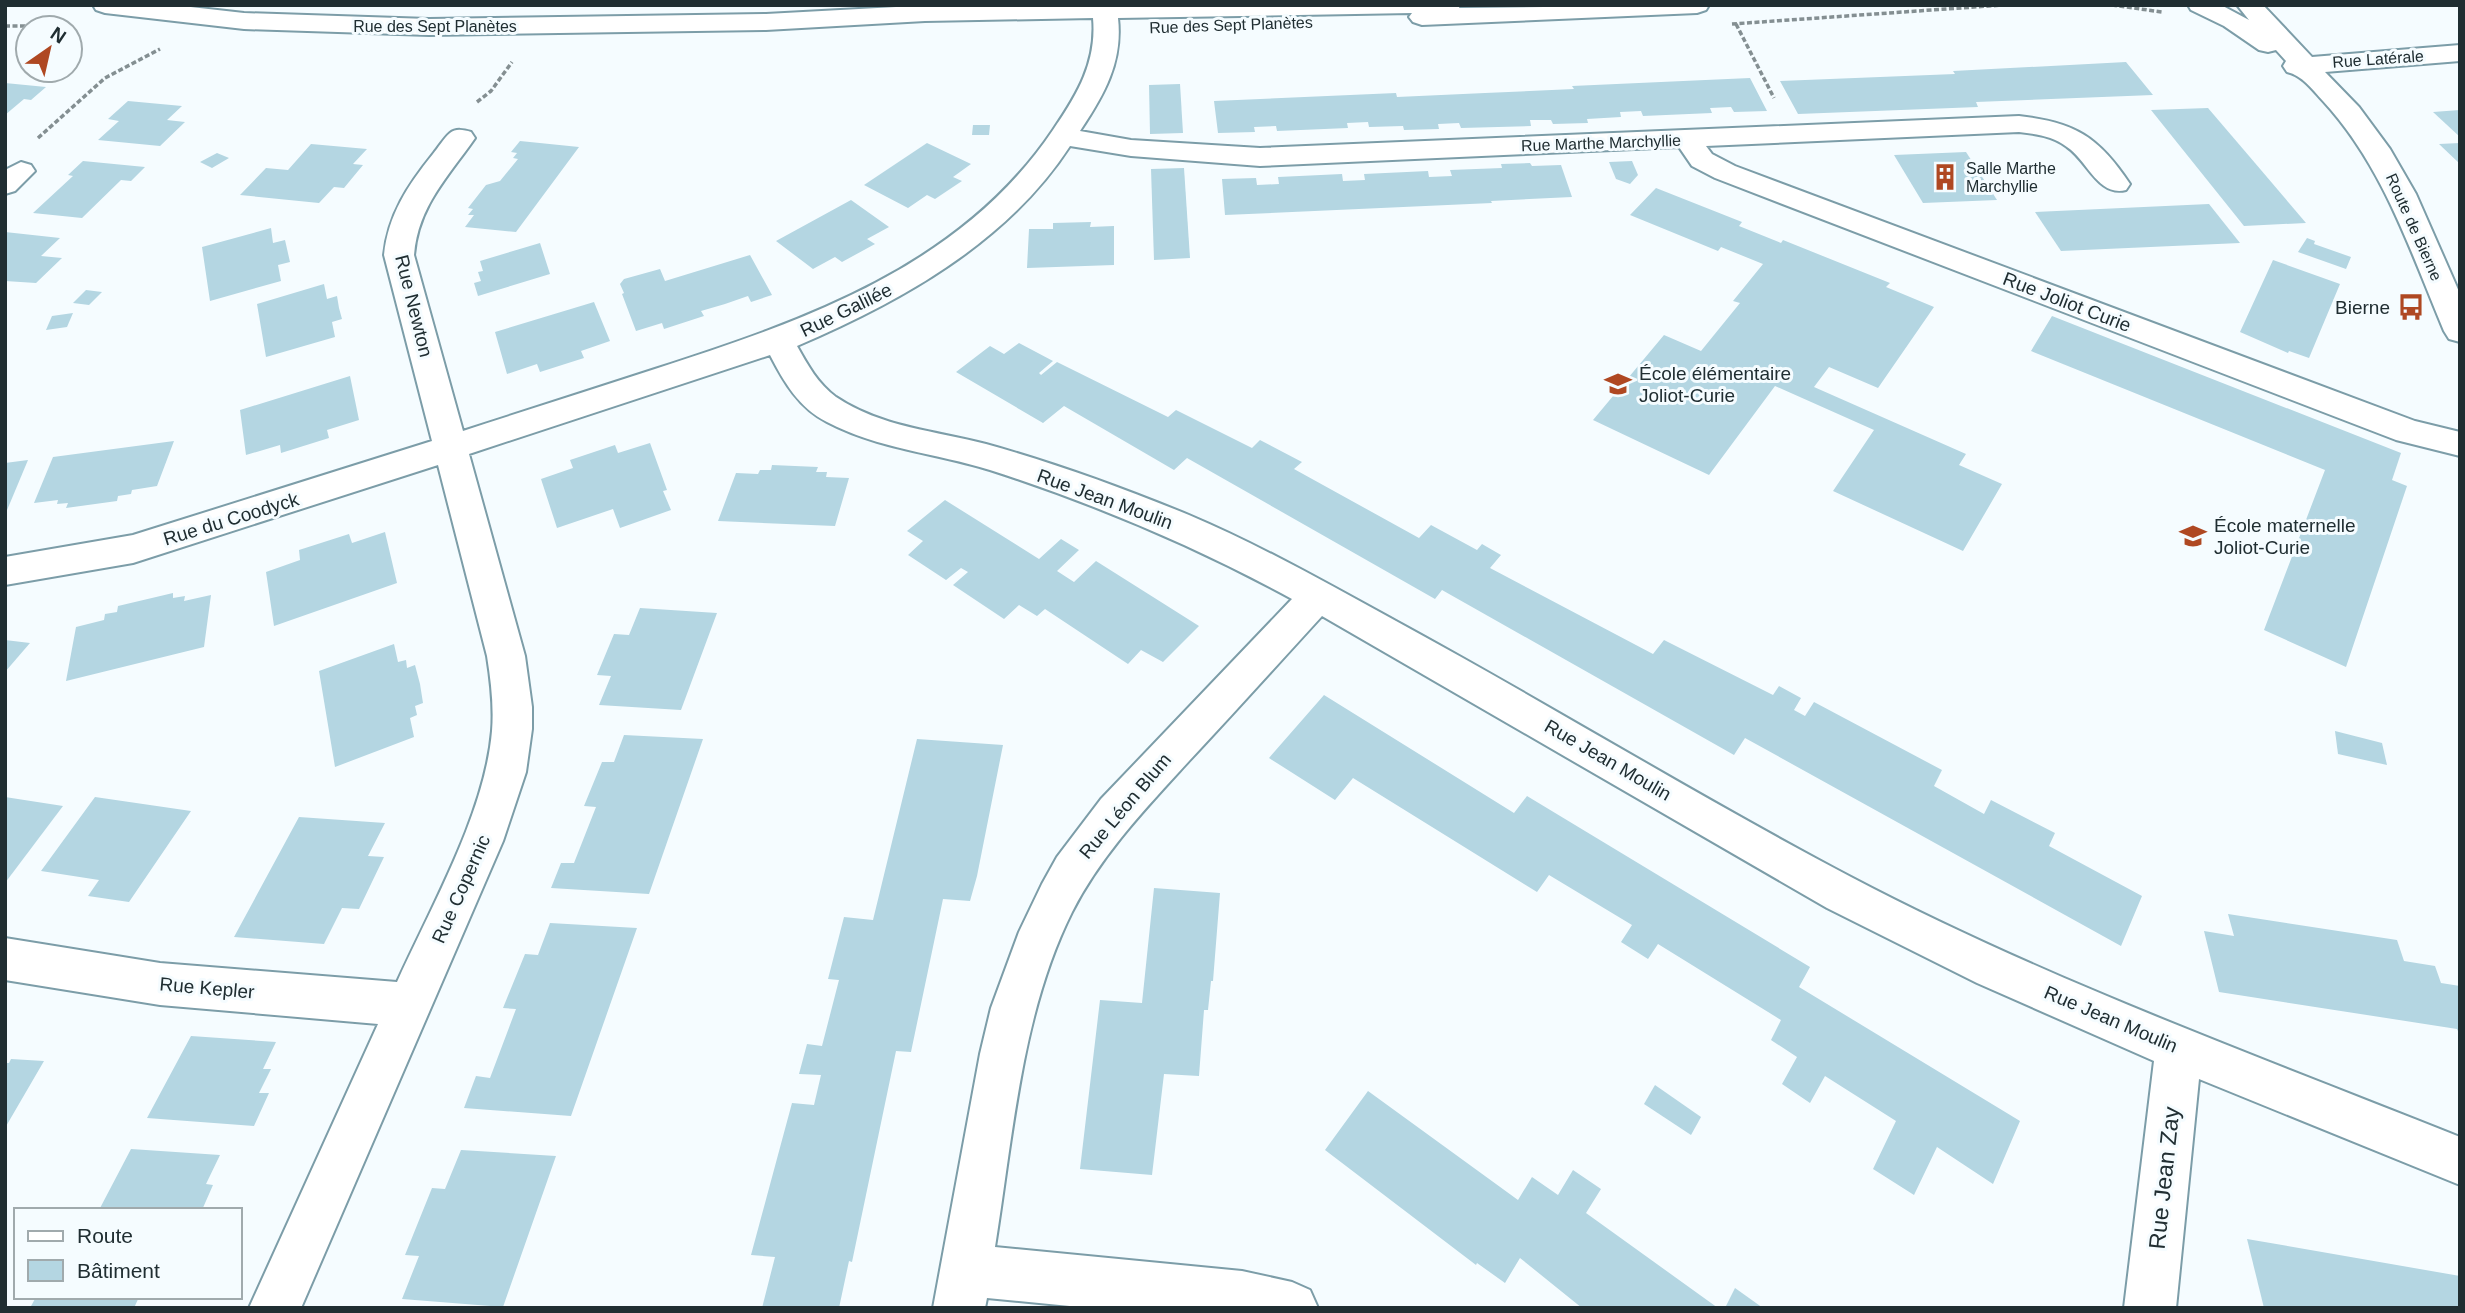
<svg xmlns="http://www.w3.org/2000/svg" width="2465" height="1313" viewBox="0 0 2465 1313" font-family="Arial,sans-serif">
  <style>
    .building { fill: #b4d6e2 }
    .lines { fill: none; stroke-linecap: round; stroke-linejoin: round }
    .minor-casing { stroke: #7c9da8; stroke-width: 4 }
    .path { stroke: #848f92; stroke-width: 3.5; stroke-dasharray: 5 2.5; stroke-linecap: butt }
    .minor { fill: #fff; fill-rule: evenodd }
    .labels { text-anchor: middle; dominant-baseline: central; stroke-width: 6; stroke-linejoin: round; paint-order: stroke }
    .far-street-label { font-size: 16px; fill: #202e32; stroke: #f5fcff }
    .far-poi-label { font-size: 16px; fill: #202e32; stroke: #f5fcff; text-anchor: start }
    .street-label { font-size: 19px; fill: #202e32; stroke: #f5fcff }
    .poi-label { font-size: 19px; fill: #202e32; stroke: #f5fcff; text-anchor: start }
    .near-street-label { font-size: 23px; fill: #202e32; stroke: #f5fcff }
  </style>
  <rect width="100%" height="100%" fill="#f5fcff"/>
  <g class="building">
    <polygon points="2126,62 2153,95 1976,102 1978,107 1798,114 1780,81 1955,74 1953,71"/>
    <polygon points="1750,78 1767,111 1734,112 1731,107 1710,108 1712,113 1643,116 1641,111 1620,112 1621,117 1587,119 1588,123 1553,124 1551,120 1530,120 1531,126 1461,128 1459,123 1438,124 1439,129 1404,130 1403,126 1369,127 1368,122 1347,123 1348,128 1277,131 1276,126 1254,127 1255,132 1218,133 1214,101 1396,93 1397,97 1485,93 1574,89 1572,86"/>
    <polygon points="5,83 46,87 31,100 24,99 5,115"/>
    <polygon points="1180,84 1183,133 1150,134 1149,85"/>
    <polygon points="128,101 182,106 167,120 185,122 160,146 98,140 119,121 108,119"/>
    <polygon points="2208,108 2255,163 2306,223 2244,226 2151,110"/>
    <polygon points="2460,110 2460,137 2433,112"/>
    <polygon points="973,125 990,125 989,135 972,135"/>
    <polygon points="520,141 579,147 516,232 465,227 474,215 468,215 473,209 468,208 486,185 500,181 518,159 513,158 517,153 511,152"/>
    <polygon points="927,143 971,164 953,177 962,181 935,199 927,195 908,208 864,185"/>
    <polygon points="2460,143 2460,164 2439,144"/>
    <polygon points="311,144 367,149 353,164 363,165 344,188 334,187 319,203 240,195 266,168 288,170"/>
    <polygon points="1966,152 1997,200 1923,203 1894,155"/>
    <polygon points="217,153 229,158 212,168 200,162"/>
    <polygon points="83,161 145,167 131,181 121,180 82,218 33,213 73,176 68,175"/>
    <polygon points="1632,161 1638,175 1630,184 1616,179 1609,162"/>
    <polygon points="1530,163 1532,166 1561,165 1572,197 1491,201 1492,203 1225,215 1222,179 1256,178 1257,185 1279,184 1278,177 1342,174 1343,181 1365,180 1364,174 1428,171 1429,177 1452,176 1450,170 1502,168 1501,164"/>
    <polygon points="1184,168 1190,258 1154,260 1151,169"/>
    <polygon points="1656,188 1742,222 1739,226 1781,243 1783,240 1890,283 1886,287 1934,307 1878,388 1829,367 1814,387 1966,454 1959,465 2002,484 1963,551 1833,491 1874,430 1775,386 1709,475 1593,420 1664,335 1701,351 1740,303 1733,301 1763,264 1721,247 1718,251 1630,215"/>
    <polygon points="851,200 889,227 867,239 875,244 842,262 835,257 813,269 776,241"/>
    <polygon points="2209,204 2240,243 2061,251 2035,212"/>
    <polygon points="1091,222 1090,227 1114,226 1114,265 1027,268 1029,229 1053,229 1053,223"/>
    <polygon points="271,228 273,243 285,240 290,262 278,265 281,281 210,301 202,247"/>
    <polygon points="5,232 60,238 41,256 62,258 36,283 5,281"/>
    <polygon points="2307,238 2315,241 2314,244 2351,257 2346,269 2298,252"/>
    <polygon points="540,243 550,274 478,296 474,283 481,281 478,272 483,271 480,261"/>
    <polygon points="750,255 772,295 751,302 748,296 725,304 701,311 704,316 664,329 662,323 636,331 622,294 624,293 620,284 624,279 660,269 665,281"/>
    <polygon points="2273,260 2340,284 2309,358 2289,351 2288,353 2240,332"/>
    <polygon points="324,284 327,299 337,296 339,308 342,319 332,322 335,337 266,357 257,304"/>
    <polygon points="86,290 102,292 89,305 73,303"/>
    <polygon points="594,302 610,341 581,351 584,358 540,372 537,364 507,374 495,332"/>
    <polygon points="73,313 67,327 46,330 52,316"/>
    <polygon points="2052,316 2401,453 2392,480 2407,486 2346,667 2264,630 2325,470 2031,351"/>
    <polygon points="1019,343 1053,361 1039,373 1041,375 1057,362 1168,417 1176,410 1252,448 1260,440 1302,462 1294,469 1419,538 1431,525 1477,550 1482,544 1501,555 1490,568 1653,654 1664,640 1773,695 1779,686 1801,698 1794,710 1805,716 1814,702 1942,770 1934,786 1984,814 1991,800 2055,833 2049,846 2142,896 2121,946 1745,738 1734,755 1442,590 1435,599 1187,458 1174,470 1064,406 1043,423 956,372 990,346 1004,354"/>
    <polygon points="350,376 359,420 327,430 329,438 281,453 280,445 246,455 240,410"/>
    <polygon points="174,441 157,486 132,490 131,494 118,496 117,501 66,508 68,503 57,504 58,500 34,503 53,457"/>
    <polygon points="650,443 667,490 663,491 671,510 620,528 613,509 557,528 541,479 573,468 570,460 615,445 618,453"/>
    <polygon points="28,460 5,515 5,463"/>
    <polygon points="772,465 818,467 816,472 827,472 826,477 849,478 835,526 718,521 736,473 758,474 760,470 771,470"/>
    <polygon points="945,500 1039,559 1061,539 1079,550 1057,571 1074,582 1096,561 1199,626 1163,662 1141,650 1128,664 1045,609 1037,616 1019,605 1004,619 953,585 968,572 961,568 946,580 908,555 923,541 907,531"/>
    <polygon points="385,532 397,583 274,626 266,572 300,560 299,550 349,534 352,543"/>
    <polygon points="173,593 173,598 185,596 184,601 211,595 204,647 66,681 76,627 104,620 105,614 117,612 118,606"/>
    <polygon points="640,608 717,613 681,710 599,705 611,676 597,675 614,634 629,635"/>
    <polygon points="5,640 30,643 5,672"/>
    <polygon points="394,644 398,662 406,660 407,668 415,665 420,684 423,703 415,706 417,715 410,718 414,737 335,767 319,671"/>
    <polygon points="1324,695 1514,813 1527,796 1810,967 1799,987 2020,1121 1993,1184 1937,1147 1914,1195 1873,1169 1896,1121 1825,1076 1810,1103 1782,1084 1797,1057 1771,1040 1781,1020 1658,944 1648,959 1621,942 1632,925 1549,875 1537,892 1353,778 1335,800 1269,758"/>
    <polygon points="2335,731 2382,743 2387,765 2338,754"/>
    <polygon points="624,735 703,739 649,894 551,888 561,863 574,863 596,807 584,806 602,762 614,762"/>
    <polygon points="917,739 1003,745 977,876 970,901 943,899 911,1052 896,1051 852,1262 849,1261 839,1308 762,1308 775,1257 751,1255 792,1103 814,1105 821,1075 799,1074 807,1044 822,1046 839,980 828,979 844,917 873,920"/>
    <polygon points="5,797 63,806 5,883"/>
    <polygon points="95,797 191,811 129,902 88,896 99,880 41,871"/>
    <polygon points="299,817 385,823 368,856 384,857 359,909 342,908 324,944 234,937"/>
    <polygon points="1154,888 1220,893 1213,981 1211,981 1208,1010 1204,1010 1199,1076 1164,1074 1152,1175 1080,1169 1100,1000 1142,1003"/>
    <polygon points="2228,914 2397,940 2404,961 2435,966 2441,983 2460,986 2460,1035 2457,1029 2219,992 2204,931 2234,936"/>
    <polygon points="550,923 637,928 571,1116 464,1108 476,1076 490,1078 516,1009 503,1008 525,954 538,955"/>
    <polygon points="191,1036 276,1042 263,1069 271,1069 259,1093 269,1093 254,1126 147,1118"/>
    <polygon points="11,1059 44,1061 5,1128 5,1063 9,1063"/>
    <polygon points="1655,1085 1701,1117 1691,1135 1644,1104"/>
    <polygon points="1368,1091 1518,1200 1532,1177 1558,1195 1573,1170 1601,1189 1586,1213 1718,1308 1582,1308 1520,1258 1505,1283 1477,1263 1476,1265 1325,1150"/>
    <polygon points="131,1149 220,1155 206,1184 213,1185 202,1210 99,1210"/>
    <polygon points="461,1150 556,1156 503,1307 402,1299 419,1256 405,1255 432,1188 445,1189"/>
    <polygon points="2247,1239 2460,1276 2460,1308 2264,1308"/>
    <polygon points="1735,1288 1763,1308 1725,1308"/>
    <polygon points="36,1297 139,1297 134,1308 30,1308"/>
  </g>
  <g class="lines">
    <defs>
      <g id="minor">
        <path d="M93,5H173L244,13L429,19L766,14L933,5H1460L1459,8L1709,5L1706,10L1697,13L1422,25L1413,22L1409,17L1412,13L1118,18C1123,62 1104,95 1080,131L1131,140L1260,148L2019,116C2075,122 2099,137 2130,184L2126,190C2098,197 2088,161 2067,147C2053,136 2036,134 2019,132L1706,146L1712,154L1735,166L2415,421L2460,432V456L2396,440L1715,178L1692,166L1679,147L1260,166L1131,156L1070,146C1007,243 900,302 797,346C807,364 818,384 836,397C880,427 937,431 986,444C1055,463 1123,488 1189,515C1260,545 1328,584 1396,621C1549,704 1697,796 1851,877C2047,980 2255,1055 2460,1137V1185L2199,1079L2176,1308H2124L2154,1061L1977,983L1827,908L1322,616C1278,664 1234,713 1189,761C1146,808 1101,855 1072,912C1021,1014 1013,1136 995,1247L1242,1271L1292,1282L1310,1290L1318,1308H1090L987,1298L985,1308H933L980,1054L991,1008L1019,932L1042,884L1057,857L1101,799L1292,599C1195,546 1095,504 990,470C936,453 878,449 827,422C799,408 784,382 770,355L469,454L525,656L532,707V729L526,772L503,841L301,1308H249L378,1024L160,1005L5,980V938L160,963L397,982C431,907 485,813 492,731C494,706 491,681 487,656L438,465L133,563L5,585V557L133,535L432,441L384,255C388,215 408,185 433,154C438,148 444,138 450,133C456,128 464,130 471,132L475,138C448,177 418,206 414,255L463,431C527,410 591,390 655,369C804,321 961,267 1053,130C1077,95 1097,62 1093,18L925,21L766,30L429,35L244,29L105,13L96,10Z"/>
        <path d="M2188,5H2221L2249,20L2237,5H2263L2312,57L2460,45V61L2325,72L2359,107L2390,149L2416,194L2460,294V342L2449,339L2444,331C2410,250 2383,166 2323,101C2311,88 2303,76 2287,72L2283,66L2286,61L2276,50L2268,52L2259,50L2224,26L2191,10Z"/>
        <polygon points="21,162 31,165 35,171 15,191 5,194 5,170"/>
      </g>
    </defs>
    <use href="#minor" class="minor-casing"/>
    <g class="path">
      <polyline points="2112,5 2162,12"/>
      <polyline points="1732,24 2003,5"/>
      <polyline points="1736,24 1774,98"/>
      <polyline points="5,26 72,26"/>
      <polyline points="477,102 491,91 512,62"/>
      <polyline points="38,138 105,78 160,49"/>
    </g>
    <use href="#minor" class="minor"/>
  </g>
  <defs>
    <symbol id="building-bare" viewBox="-9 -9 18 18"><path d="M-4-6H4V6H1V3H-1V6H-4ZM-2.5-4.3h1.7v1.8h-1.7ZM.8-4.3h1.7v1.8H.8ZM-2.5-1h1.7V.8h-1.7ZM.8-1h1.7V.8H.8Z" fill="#af4822" stroke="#f5fcff" stroke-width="2.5" paint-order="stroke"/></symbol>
    <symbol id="bus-bare" viewBox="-9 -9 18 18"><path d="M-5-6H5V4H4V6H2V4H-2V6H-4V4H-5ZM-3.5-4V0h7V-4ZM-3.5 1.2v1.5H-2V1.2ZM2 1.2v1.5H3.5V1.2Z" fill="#af4822" stroke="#f5fcff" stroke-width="2.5" paint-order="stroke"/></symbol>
    <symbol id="school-bare" viewBox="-9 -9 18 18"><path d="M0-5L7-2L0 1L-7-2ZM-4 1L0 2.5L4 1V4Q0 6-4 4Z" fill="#af4822" stroke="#f5fcff" stroke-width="2.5" paint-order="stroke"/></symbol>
  </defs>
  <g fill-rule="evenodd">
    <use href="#building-bare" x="1926" y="158" width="38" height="38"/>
    <use href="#bus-bare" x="2392" y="288" width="38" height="38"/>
    <use href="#school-bare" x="1599" y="365" width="38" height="38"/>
    <use href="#school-bare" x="2174" y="517" width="38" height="38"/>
  </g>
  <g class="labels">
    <g class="far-street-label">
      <text transform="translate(1231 25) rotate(-2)">Rue des Sept Planètes</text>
      <text x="435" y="26">Rue des Sept Planètes</text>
      <text transform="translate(2378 59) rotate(-4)">Rue Latérale</text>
      <text transform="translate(1601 143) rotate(-2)">Rue Marthe Marchyllie</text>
      <text transform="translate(2414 227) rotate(66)">Route de Bierne</text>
    </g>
    <g class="far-poi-label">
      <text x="1966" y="168">Salle Marthe<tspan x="1966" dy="18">Marchyllie</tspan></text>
    </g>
    <g class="street-label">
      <text transform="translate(2067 302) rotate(21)">Rue Joliot Curie</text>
      <text transform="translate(414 306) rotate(76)">Rue Newton</text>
      <text transform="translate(846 310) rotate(-26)">Rue Galilée</text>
      <text transform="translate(1105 499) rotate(20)">Rue Jean Moulin</text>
      <text transform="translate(231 519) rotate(-17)">Rue du Coodyck</text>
      <text transform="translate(1608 760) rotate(30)">Rue Jean Moulin</text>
      <text transform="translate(1125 806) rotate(-50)">Rue Léon Blum</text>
      <text transform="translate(461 889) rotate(-66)">Rue Copernic</text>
      <text transform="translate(207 988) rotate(5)">Rue Kepler</text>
      <text transform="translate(2111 1019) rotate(23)">Rue Jean Moulin</text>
    </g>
    <g class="poi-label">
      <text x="2390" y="307" text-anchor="end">Bierne</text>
      <text x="1639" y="373">École élémentaire<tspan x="1639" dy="22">Joliot-Curie</tspan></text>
      <text x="2214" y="525">École maternelle<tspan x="2214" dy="22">Joliot-Curie</tspan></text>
    </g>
    <g class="near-street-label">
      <text transform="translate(2164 1178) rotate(-84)">Rue Jean Zay</text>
    </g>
  </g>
  <rect width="2465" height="1313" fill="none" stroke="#202e32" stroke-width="14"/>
  <rect x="14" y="1208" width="228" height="91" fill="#f5fcff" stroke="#a0aaad" stroke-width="2"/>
  <rect x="28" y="1231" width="35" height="10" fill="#ffffff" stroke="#a0aaad" stroke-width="2"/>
  <text x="77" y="1243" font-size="21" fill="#202e32">Route</text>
  <rect x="28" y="1260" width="35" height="21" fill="#b4d6e2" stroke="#a0aaad" stroke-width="2"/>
  <text x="77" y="1278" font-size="21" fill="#202e32">Bâtiment</text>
  <g transform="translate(49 49) rotate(34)"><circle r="33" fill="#f5fcff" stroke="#a0aaad" stroke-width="2"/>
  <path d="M0-5L12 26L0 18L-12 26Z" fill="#af4822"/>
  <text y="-10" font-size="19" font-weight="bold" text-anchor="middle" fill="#202e32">N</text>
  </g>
</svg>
